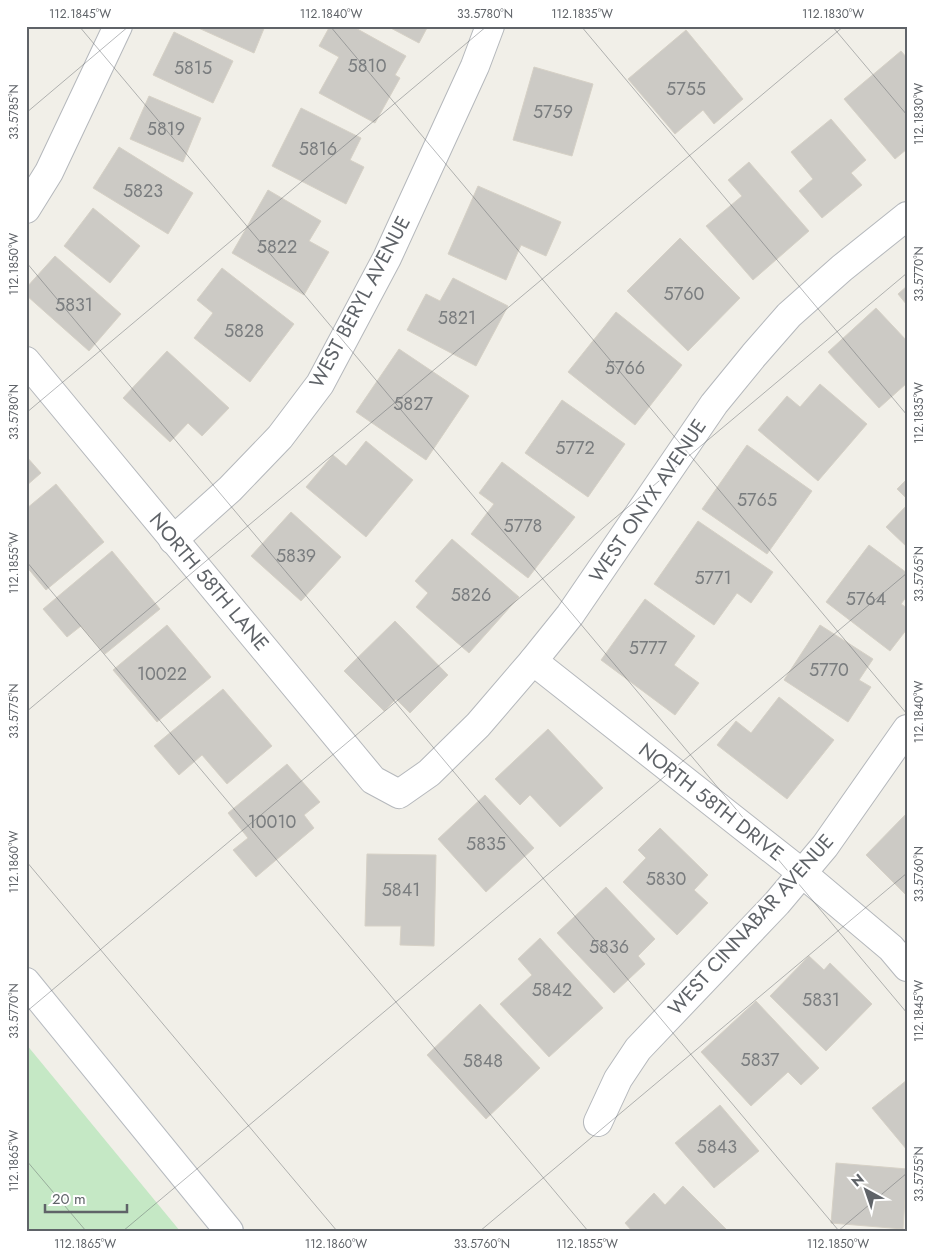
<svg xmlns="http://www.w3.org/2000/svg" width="933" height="1257" viewBox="0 0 933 1257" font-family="Jost,sans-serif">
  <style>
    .green { fill: #c5e8c5 }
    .building { fill: #cccac5; stroke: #d6d1c6 }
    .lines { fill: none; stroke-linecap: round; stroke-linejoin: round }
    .street-casing { stroke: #b5b8bc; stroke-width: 30 }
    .secondary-casing { stroke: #b6babf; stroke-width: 30 }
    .street { stroke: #fff; stroke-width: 28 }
    .secondary { stroke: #fff; stroke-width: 28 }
    .ticks { fill: none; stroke: #5f6368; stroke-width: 1; stroke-opacity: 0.45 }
    .labels { text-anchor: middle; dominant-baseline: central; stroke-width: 4; stroke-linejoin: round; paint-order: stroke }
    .number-label { font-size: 18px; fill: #7a7d7f }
    .street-label { font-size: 20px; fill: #5f6368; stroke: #fff }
    .neatline { fill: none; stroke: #5f6368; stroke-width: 2 }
    .ticks-label { font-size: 12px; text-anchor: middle; fill: #5f6368 }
  </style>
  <rect width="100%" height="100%" fill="#f1efe8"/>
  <polygon class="green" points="26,1044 180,1231 26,1231"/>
  <g class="building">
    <polygon points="194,26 265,26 254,53"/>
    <polygon points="330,26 352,26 406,56 395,75 400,78 375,123 319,93 339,57 319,46"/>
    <polygon points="387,26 428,26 419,43"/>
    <polygon points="686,30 743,99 714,124 703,110 675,134 628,79"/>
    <polygon points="174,32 233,61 213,103 153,75"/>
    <polygon points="901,51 907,58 907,149 895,159 844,99"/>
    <polygon points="534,67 593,84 572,156 513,140"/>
    <polygon points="149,96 201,118 183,162 130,139"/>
    <polygon points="301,108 361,138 350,160 364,167 346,204 272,166"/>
    <polygon points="831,119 866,160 851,173 862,185 822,218 799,191 813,179 791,152"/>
    <polygon points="119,147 193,193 168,234 93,188"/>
    <polygon points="749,162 809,231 753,280 706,226 742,196 728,180"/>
    <polygon points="478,186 561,222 546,256 521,245 506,280 448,254"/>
    <polygon points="268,190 321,221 309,241 329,252 304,295 232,253"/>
    <polygon points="93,208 140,246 110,283 64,246"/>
    <polygon points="680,238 740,298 688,351 627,291"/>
    <polygon points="55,256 121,314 89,351 26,295 26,288"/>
    <polygon points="222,268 294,324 250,382 194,338 213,313 197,300"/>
    <polygon points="453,278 508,306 476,366 407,330 426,294 440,301"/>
    <polygon points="907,286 907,305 898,294"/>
    <polygon points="876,308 907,341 907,383 879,408 828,352"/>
    <polygon points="616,312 682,365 635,425 568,372"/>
    <polygon points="399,349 469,396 426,460 356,412"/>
    <polygon points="167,351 229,408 202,436 188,423 170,442 123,398"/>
    <polygon points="820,384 867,424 818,481 758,430 787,396 800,407"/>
    <polygon points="562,400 625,444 588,497 525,453"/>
    <polygon points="366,441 413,480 366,537 306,487 333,455 346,466"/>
    <polygon points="747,445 812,491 767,554 702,509"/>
    <polygon points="26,456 41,473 26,486"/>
    <polygon points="502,462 575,517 528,578 471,534 494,504 479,493"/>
    <polygon points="907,479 907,499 897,489"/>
    <polygon points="56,484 104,542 46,590 26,566 26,509"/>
    <polygon points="907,505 907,547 886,527"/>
    <polygon points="291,512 341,557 301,601 251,556"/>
    <polygon points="698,521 773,572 751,603 737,593 714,625 654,584"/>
    <polygon points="452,539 519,597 469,653 416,607 428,593 415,581"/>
    <polygon points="869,545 907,573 907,596 901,604 907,608 907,629 890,651 826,602"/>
    <polygon points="112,551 160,609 105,654 81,626 67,637 43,609"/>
    <polygon points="645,599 695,636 674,665 699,683 675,715 601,660"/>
    <polygon points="395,621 448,675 410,713 396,699 384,711 344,671"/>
    <polygon points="167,625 211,677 157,722 113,670"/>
    <polygon points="820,625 873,659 859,680 871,687 848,722 784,680"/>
    <polygon points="223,689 272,746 227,784 202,755 179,775 154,746"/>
    <polygon points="779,697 834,740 787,799 717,745 736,721 751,733"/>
    <polygon points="548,729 603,788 560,827 530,795 520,805 495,779"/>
    <polygon points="287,764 320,802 304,815 314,828 256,877 233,850 248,838 228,813"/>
    <polygon points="485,795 534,848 486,892 438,839"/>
    <polygon points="907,813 907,896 866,855"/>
    <polygon points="660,828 708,875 694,890 708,903 677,935 623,882 646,858 638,850"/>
    <polygon points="367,854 436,855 434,946 400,945 401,926 365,926"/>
    <polygon points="606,887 655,939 638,956 645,964 614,993 557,933"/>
    <polygon points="540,938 603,1008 549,1057 500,1004 532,975 518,959"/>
    <polygon points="809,956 824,970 830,963 872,1004 826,1051 770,996"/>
    <polygon points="756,1001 819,1068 801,1085 788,1072 751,1106 701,1052"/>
    <polygon points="480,1004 540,1068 486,1119 427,1055"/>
    <polygon points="907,1080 907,1150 872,1108"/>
    <polygon points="720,1105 759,1151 714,1188 675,1143"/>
    <polygon points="836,1163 907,1169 903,1229 831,1223"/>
    <polygon points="683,1186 726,1229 724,1231 632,1231 625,1223 654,1193 665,1205"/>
  </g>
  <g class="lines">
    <defs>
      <g id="street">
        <polyline points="26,209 49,172 118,26"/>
        <polyline points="26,361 373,780 399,794 429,773 478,725 533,661 570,615 714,404 754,355 789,315 842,268 907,216"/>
        <polyline points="173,540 230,489 280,437 320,384 387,258 475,66 490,26"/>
        <polyline points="533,661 802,873 891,948 907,967"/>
        <polyline points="598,1122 618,1079 638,1049 777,903 825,846 907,729"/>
      </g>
      <polyline id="secondary" points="26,982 229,1231"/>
    </defs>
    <use href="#street" class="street-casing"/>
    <use href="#secondary" class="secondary-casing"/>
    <use href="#street" class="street"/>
    <use href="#secondary" class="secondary"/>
  </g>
  <path class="ticks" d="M79,26L907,1013M330,26L907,714M581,26L907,415M832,26L907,115M26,113L129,26M26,262L839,1231M26,413L487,26M26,561L588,1231M26,712L844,26M26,861L337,1231M26,1012L907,273M26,1160L86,1231M123,1231L907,573M480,1231L907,873M838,1231L907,1173"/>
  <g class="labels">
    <g class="number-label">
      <text x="367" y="66">5810</text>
      <text x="193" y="68">5815</text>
      <text x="686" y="89">5755</text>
      <text x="553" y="112">5759</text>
      <text x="166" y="129">5819</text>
      <text x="318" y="149">5816</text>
      <text x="143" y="191">5823</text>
      <text x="277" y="247">5822</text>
      <text x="684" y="294">5760</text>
      <text x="74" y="305">5831</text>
      <text x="457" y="318">5821</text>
      <text x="244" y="331">5828</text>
      <text x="625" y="368">5766</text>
      <text x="413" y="404">5827</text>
      <text x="575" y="448">5772</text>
      <text x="757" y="500">5765</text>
      <text x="523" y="526">5778</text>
      <text x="296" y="556">5839</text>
      <text x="713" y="578">5771</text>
      <text x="471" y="595">5826</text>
      <text x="866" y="599">5764</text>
      <text x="648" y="648">5777</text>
      <text x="829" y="670">5770</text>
      <text x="162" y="674">10022</text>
      <text x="272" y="822">10010</text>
      <text x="486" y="844">5835</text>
      <text x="666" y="879">5830</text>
      <text x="401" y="890">5841</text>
      <text x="609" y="947">5836</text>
      <text x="552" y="990">5842</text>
      <text x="821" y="1000">5831</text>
      <text x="760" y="1060">5837</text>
      <text x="483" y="1061">5848</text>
      <text x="717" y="1147">5843</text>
    </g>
    <g class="street-label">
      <text transform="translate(360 302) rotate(-62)">WEST BERYL AVENUE</text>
      <text transform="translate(648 501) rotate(-56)">WEST ONYX AVENUE</text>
      <text transform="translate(209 582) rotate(50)">NORTH 58TH LANE</text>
      <text transform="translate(711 802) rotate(38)">NORTH 58TH DRIVE</text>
      <text transform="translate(751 925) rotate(-48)">WEST CINNABAR AVENUE</text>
    </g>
  </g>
  <rect width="933" height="1257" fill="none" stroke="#ffffff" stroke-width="55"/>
  <g transform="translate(866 1190) rotate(320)" stroke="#ffffff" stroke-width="4" paint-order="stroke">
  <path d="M0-4L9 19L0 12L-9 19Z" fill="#5f6368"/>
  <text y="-8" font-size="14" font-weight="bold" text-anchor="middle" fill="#5f6368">N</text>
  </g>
  <path d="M45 1204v8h82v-8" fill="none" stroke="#5f6368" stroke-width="2.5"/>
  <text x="52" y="1204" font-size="15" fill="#5f6368" stroke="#ffffff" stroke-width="4" paint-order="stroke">20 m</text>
  <rect x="28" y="28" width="878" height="1202" class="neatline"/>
  <g class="ticks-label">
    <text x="80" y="18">112.1845°W</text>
    <text x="331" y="18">112.1840°W</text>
    <text x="485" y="18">33.5780°N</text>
    <text x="582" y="18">112.1835°W</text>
    <text x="833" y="18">112.1830°W</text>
    <text transform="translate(14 112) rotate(-90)" y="4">33.5785°N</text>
    <text transform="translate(919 114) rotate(-90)" y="4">112.1830°W</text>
    <text transform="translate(14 264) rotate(-90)" y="4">112.1850°W</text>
    <text transform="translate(919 274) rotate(-90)" y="4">33.5770°N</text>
    <text transform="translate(14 412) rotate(-90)" y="4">33.5780°N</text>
    <text transform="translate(919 413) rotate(-90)" y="4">112.1835°W</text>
    <text transform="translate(14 563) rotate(-90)" y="4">112.1855°W</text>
    <text transform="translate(919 574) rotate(-90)" y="4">33.5765°N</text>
    <text transform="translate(14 711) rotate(-90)" y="4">33.5775°N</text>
    <text transform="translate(919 712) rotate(-90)" y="4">112.1840°W</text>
    <text transform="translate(14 862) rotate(-90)" y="4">112.1860°W</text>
    <text transform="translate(919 874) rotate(-90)" y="4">33.5760°N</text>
    <text transform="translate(14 1011) rotate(-90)" y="4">33.5770°N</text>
    <text transform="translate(919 1011) rotate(-90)" y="4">112.1845°W</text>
    <text transform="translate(14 1161) rotate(-90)" y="4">112.1865°W</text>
    <text transform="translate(919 1174) rotate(-90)" y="4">33.5755°N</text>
    <text x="85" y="1248">112.1865°W</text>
    <text x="336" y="1248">112.1860°W</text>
    <text x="482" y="1248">33.5760°N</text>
    <text x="587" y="1248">112.1855°W</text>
    <text x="838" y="1248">112.1850°W</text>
  </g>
</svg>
